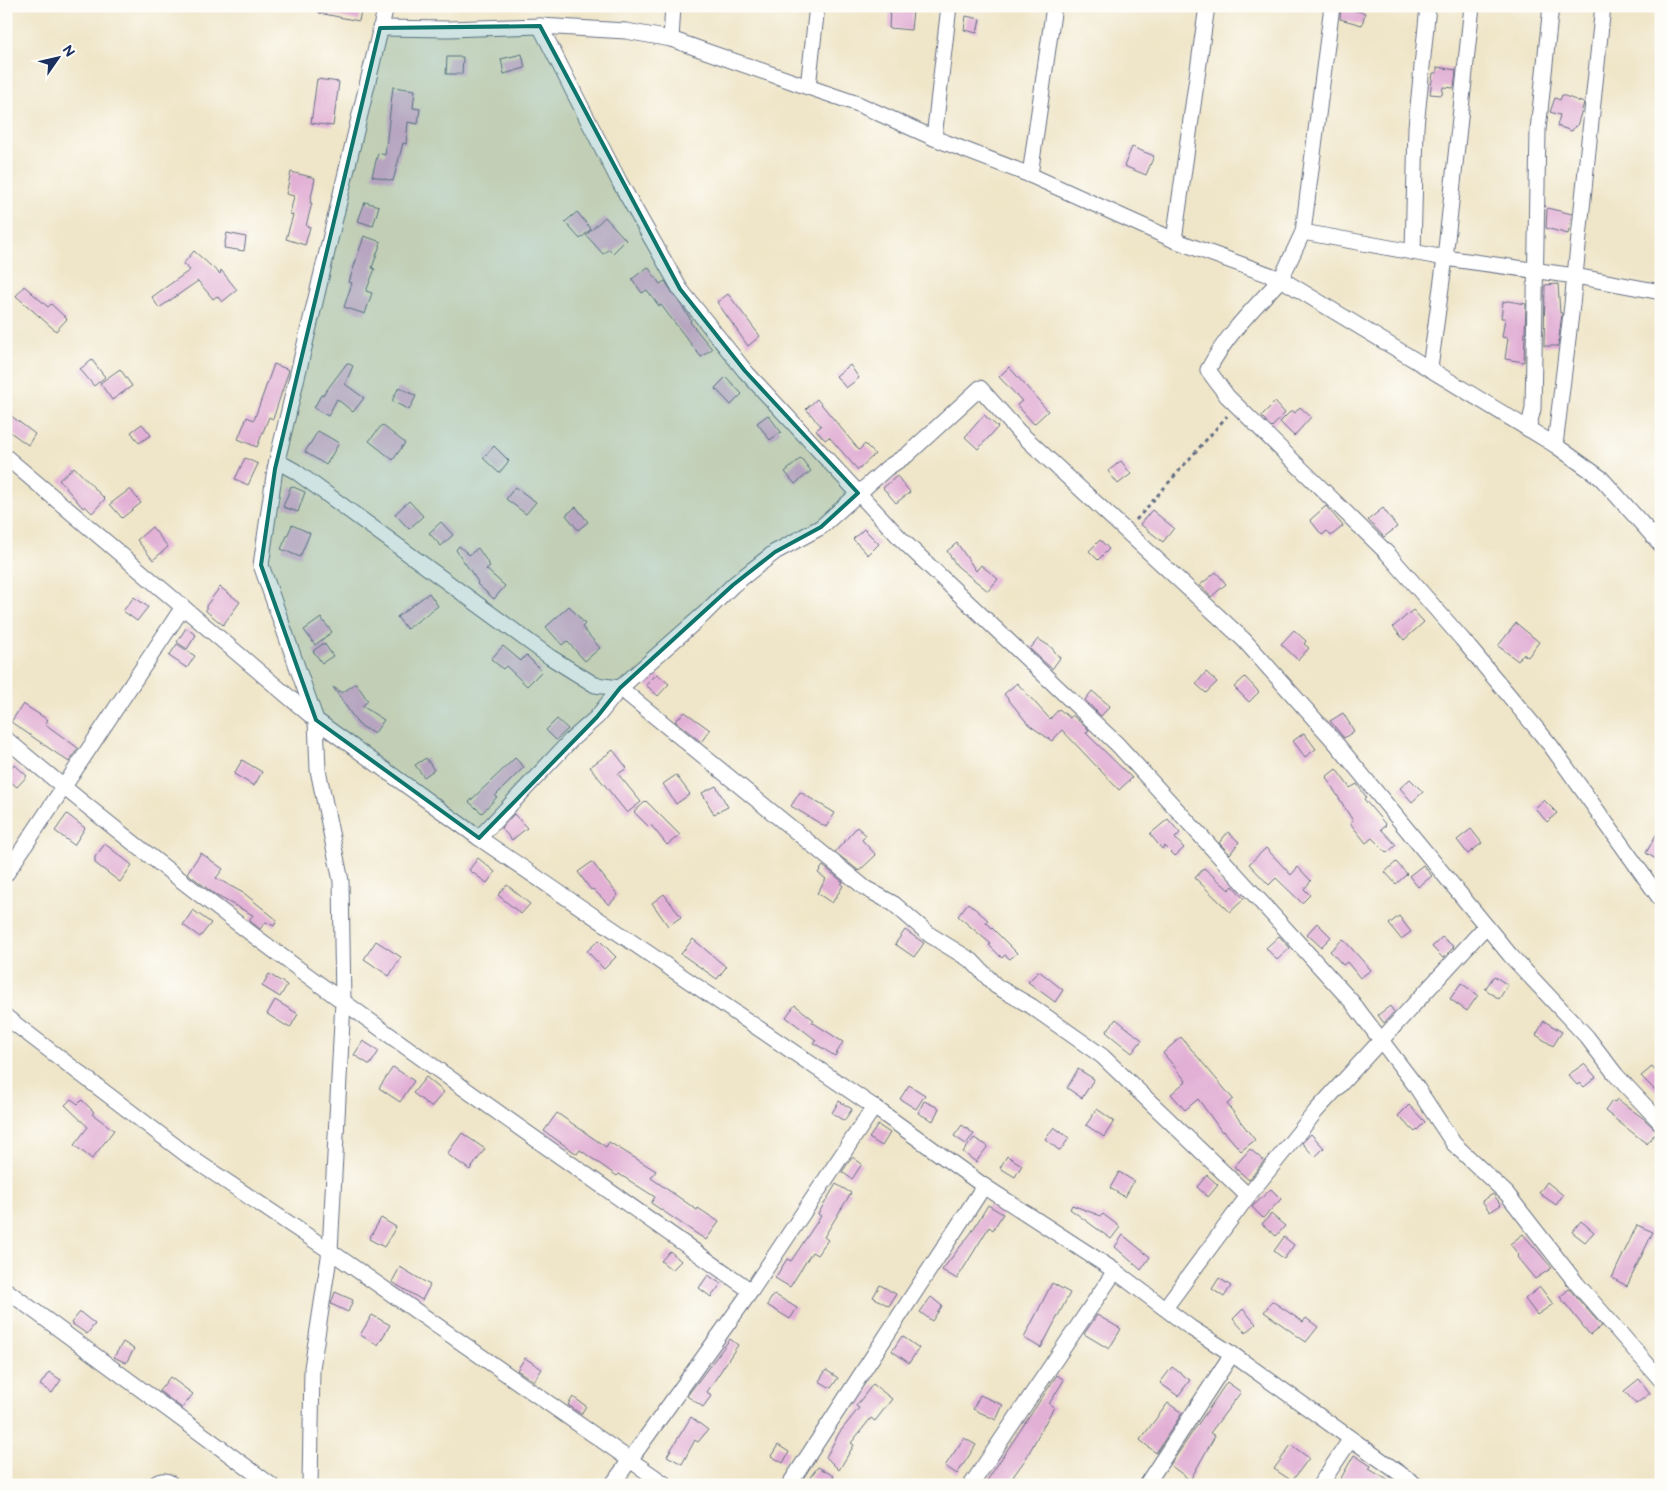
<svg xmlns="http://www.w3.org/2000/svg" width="1667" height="1491" viewBox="0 0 1667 1491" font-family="'Balsamiq Sans',sans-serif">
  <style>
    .building { fill: #e2b0d5 }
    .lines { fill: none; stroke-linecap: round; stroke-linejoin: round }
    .street-casing { stroke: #656f83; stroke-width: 17 }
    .path { stroke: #656f83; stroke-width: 3; stroke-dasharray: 4 4; stroke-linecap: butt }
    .street { stroke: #fff; stroke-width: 15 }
    .marked { fill: #0f766e; fill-opacity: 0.2; stroke: #0f766e; stroke-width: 4; stroke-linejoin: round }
  </style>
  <rect width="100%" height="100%" fill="#fdfcf7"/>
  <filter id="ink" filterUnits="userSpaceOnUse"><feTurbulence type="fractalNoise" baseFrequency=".02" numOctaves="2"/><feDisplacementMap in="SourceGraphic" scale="10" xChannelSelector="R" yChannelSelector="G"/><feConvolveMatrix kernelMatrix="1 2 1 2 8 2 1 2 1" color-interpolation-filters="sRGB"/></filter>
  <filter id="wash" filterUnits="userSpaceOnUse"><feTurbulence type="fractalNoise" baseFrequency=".0096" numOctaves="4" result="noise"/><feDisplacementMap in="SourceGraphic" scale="20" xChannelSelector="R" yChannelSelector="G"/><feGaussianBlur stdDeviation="1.12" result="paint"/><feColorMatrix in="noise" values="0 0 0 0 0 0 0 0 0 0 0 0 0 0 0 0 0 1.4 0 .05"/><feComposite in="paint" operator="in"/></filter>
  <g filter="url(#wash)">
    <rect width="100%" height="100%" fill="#efe5c8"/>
    <g id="blocks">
      <g class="building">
        <polygon points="319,6 362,6 359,21 319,13"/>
        <polygon points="1341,7 1365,13 1362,25 1340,19"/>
        <polygon points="890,8 913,11 911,30 889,28"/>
        <polygon points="966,16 980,19 977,33 964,30"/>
        <polygon points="522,54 525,68 504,74 501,59"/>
        <polygon points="447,57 463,57 462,74 446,74"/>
        <polygon points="1437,67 1456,70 1454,88 1443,87 1442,95 1430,94 1433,73 1437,73"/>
        <polygon points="317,79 339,82 333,126 311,123"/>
        <polygon points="393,87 415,90 413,108 420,109 418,124 408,122 406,144 403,143 393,181 372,176 378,153 385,155"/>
        <polygon points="1562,95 1584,103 1577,126 1575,126 1572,131 1557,126 1560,115 1550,112 1555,98 1560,100"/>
        <polygon points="1132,147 1154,156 1146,175 1124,166"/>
        <polygon points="291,172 315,178 310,203 312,203 306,226 310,227 305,245 286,239 293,215 290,214 294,196 286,194"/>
        <polygon points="365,202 379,206 373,226 358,221"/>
        <polygon points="1547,208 1572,214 1568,234 1546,228"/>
        <polygon points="577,212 591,229 580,239 565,222"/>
        <polygon points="605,217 626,240 613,253 609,249 603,254 586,235"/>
        <polygon points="227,233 246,237 244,251 224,248"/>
        <polygon points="364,236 381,242 372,268 375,269 366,291 372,293 365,314 344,307 352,283 349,282"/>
        <polygon points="194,251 220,274 221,270 237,290 222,302 217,296 213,299 198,281 159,308 152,297 190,270 183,264"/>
        <polygon points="648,267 660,284 665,281 691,320 690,322 712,349 701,357 661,305 659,306 647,290 642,293 632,279"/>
        <polygon points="1558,284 1560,313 1562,313 1558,346 1544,346 1545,285"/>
        <polygon points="24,286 48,307 51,304 67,319 56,331 16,296"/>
        <polygon points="728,294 760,336 748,346 717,302"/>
        <polygon points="1508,301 1526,304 1524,362 1505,359 1508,338 1502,337 1505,318 1501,318 1503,302"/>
        <polygon points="92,360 105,377 94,386 80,369"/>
        <polygon points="347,363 353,366 345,384 364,398 353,412 337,399 328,416 314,408 321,395 323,395"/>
        <polygon points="274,364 289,370 273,419 269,417 257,447 238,439 247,417 254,420"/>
        <polygon points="850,365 859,378 846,388 836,376"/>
        <polygon points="1009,367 1048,411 1034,424 1017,405 1022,401 999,377"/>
        <polygon points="120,369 132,386 112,400 100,383"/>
        <polygon points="726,377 742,394 731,405 715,388"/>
        <polygon points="399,387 416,396 409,410 392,401"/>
        <polygon points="817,399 859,450 865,444 875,454 858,470 829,437 825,440 816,430 821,426 806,409"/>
        <polygon points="1275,402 1285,413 1272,427 1261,416"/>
        <polygon points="1300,407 1311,417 1294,436 1280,422 1292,410 1295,413"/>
        <polygon points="6,412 35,434 28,445 6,429"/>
        <polygon points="768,415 781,432 770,440 757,423"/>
        <polygon points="984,415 998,427 978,449 965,437"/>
        <polygon points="142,424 151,435 139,443 131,432"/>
        <polygon points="382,425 405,443 393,460 369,441"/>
        <polygon points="318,431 339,443 326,465 305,452"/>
        <polygon points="494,446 509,461 499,473 483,458"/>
        <polygon points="245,458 258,464 248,485 235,479"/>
        <polygon points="801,458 811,471 795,484 785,472"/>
        <polygon points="1121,461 1131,474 1118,484 1108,471"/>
        <polygon points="74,467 105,499 92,513 85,506 83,508 59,480"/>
        <polygon points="897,476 910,492 896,503 883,488"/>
        <polygon points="291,486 305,492 298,512 283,507"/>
        <polygon points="515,487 536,502 526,514 506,499"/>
        <polygon points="130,489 141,503 122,518 110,504"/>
        <polygon points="409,501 423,516 409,529 395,514"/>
        <polygon points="1326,506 1343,526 1331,536 1327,531 1322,535 1310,520"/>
        <polygon points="576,507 588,522 578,530 566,515"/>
        <polygon points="1383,508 1397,527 1384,537 1368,520"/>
        <polygon points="1152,510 1174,528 1163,542 1140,524"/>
        <polygon points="441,522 453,535 441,546 429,533"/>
        <polygon points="292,525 310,533 300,557 281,549"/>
        <polygon points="152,527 168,547 153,560 137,540"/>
        <polygon points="864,529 879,544 868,555 853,539"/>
        <polygon points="1100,540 1109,549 1098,560 1089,551"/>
        <polygon points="957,543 976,571 981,565 998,579 988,591 957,566 947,551"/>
        <polygon points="459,546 469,555 478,548 490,566 486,569 505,586 494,599 477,584 478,582 456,550"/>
        <polygon points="1216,572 1226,584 1211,597 1200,585"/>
        <polygon points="220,587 240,602 223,625 206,611 206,606"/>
        <polygon points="429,593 438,606 407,629 397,617"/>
        <polygon points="134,597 148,607 137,621 123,611"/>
        <polygon points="569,606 585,624 582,627 600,648 585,661 567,641 562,645 546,627"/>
        <polygon points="1413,610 1424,622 1404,640 1393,627"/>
        <polygon points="321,618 332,632 315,645 304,630"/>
        <polygon points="1516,623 1539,642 1528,657 1523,654 1518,661 1498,646"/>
        <polygon points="186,628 196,635 187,649 177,642"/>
        <polygon points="1294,630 1306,641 1304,644 1309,648 1298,660 1281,644"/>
        <polygon points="1038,639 1051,647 1060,658 1052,669 1030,649"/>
        <polygon points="324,643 333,656 322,663 313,651"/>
        <polygon points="177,644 195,656 187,668 169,656"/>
        <polygon points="503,646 521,661 526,655 542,671 527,686 506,666 503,669 491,659"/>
        <polygon points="1206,672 1217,682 1206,693 1196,684"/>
        <polygon points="657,674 669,684 658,696 646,685"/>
        <polygon points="1245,677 1259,692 1249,702 1234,687"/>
        <polygon points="356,683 368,701 362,706 384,720 374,734 358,724 333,687 342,693"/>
        <polygon points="1017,683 1050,719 1059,709 1070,718 1072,715 1089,730 1086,733 1132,778 1119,790 1062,730 1052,741 1029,725 1004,694"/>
        <polygon points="1092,691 1110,706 1101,716 1085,700"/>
        <polygon points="23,704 48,720 45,724 78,748 69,762 11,722"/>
        <polygon points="685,712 710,730 701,742 675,721"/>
        <polygon points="1343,713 1354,731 1344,738 1330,721"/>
        <polygon points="557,719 568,729 556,740 546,730"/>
        <polygon points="1304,733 1316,749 1305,757 1293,741"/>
        <polygon points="613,750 627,768 618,774 641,802 627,813 590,767"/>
        <polygon points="426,758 434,770 424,777 415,765"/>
        <polygon points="515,758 524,767 495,796 497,797 482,813 469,802"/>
        <polygon points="242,760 262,772 254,786 234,774"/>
        <polygon points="14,764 27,776 17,787 6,778 6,774"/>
        <polygon points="1336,769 1350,788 1357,784 1366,797 1364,799 1386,825 1381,829 1396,845 1387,853 1372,838 1366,843 1350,823 1353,821 1326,777"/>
        <polygon points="676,775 690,794 676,804 663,784"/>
        <polygon points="1410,779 1423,792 1412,802 1400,788"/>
        <polygon points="716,786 728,807 714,814 702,793"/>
        <polygon points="800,792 835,813 826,827 791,806"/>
        <polygon points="1544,800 1557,813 1547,822 1535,808"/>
        <polygon points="646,801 680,835 667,845 651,825 649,827 634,812"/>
        <polygon points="67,814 85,828 74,845 55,831"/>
        <polygon points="514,814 527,828 512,840 501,828"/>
        <polygon points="1168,819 1180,833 1175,838 1184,848 1175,856 1165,846 1162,849 1150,834"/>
        <polygon points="1661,826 1661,862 1646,853"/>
        <polygon points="857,827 866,835 862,840 876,855 859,871 835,852"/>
        <polygon points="1471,829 1482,843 1468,854 1457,840"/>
        <polygon points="1228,832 1239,842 1230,854 1219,843"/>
        <polygon points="105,844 132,865 120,882 95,863 95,857"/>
        <polygon points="1266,848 1291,875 1298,867 1311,881 1304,889 1310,895 1302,903 1276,878 1269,885 1249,864"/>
        <polygon points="201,853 223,869 216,878 245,894 277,920 274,926 266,922 260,929 249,920 253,915 217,896 187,873"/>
        <polygon points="478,858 495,872 487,883 469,870"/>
        <polygon points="592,862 618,895 609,905 593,889 591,890 578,872"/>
        <polygon points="1396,862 1407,874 1396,884 1385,872"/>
        <polygon points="1423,865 1432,876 1418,887 1409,876"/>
        <polygon points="823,866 843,882 841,884 843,886 832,903 817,893 826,879 818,873"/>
        <polygon points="1204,868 1229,890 1233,886 1244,899 1230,912 1195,878"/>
        <polygon points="507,885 530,904 521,914 498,895"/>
        <polygon points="664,894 681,917 668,926 652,903"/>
        <polygon points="968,903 988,920 986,922 1017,953 1010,959 1005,955 1002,958 989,945 991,944 958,916"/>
        <polygon points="193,910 211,923 200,937 183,925"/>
        <polygon points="1399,916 1411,932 1401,939 1389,924"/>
        <polygon points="1317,923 1331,937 1321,947 1307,934"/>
        <polygon points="905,930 924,943 914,957 895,944"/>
        <polygon points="1279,936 1290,948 1277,960 1266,948"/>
        <polygon points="1442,937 1454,947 1443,958 1432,947"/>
        <polygon points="693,939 726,967 717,979 681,954"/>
        <polygon points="1343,939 1371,970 1360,978 1347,962 1343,965 1330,951"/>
        <polygon points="599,940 616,957 604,969 587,951"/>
        <polygon points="376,941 401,957 389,976 364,959"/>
        <polygon points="1039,971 1063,990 1055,1002 1028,982"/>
        <polygon points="269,974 287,985 280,997 262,986"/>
        <polygon points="1494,976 1508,985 1499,999 1485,989"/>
        <polygon points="1461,983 1478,995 1467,1011 1450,999"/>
        <polygon points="275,1000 298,1014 290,1028 267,1014"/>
        <polygon points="795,1005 814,1020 812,1022 843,1042 835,1056 814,1043 816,1040 786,1017"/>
        <polygon points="1390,1006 1394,1012 1384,1023 1378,1015"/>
        <polygon points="1116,1019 1142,1040 1132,1053 1106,1032"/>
        <polygon points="1544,1021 1562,1032 1553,1046 1536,1035"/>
        <polygon points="1181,1037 1233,1099 1227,1104 1255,1140 1241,1151 1224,1131 1222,1132 1198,1099 1185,1110 1171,1094 1186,1081 1163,1053"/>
        <polygon points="363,1041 379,1051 370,1065 354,1055"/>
        <polygon points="1584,1064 1596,1077 1584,1087 1580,1083 1577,1085 1568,1075"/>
        <polygon points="393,1067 414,1081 400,1102 379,1088"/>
        <polygon points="1652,1067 1661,1077 1661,1096 1641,1076"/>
        <polygon points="1078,1069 1094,1079 1082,1098 1067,1088"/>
        <polygon points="426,1077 444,1092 431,1107 413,1093"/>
        <polygon points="909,1085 925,1095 916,1109 900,1099"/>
        <polygon points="71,1099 78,1104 82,1100 94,1112 92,1114 114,1130 92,1159 74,1145 88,1127 65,1105"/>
        <polygon points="1617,1099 1643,1118 1657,1131 1647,1144 1605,1111 1612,1101 1615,1102"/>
        <polygon points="839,1101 852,1109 844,1121 832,1113"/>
        <polygon points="924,1101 939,1108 933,1121 918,1113"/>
        <polygon points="1409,1105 1425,1122 1415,1132 1398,1116"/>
        <polygon points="1097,1109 1114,1121 1104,1137 1086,1125"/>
        <polygon points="557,1113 606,1147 609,1142 656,1171 651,1178 697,1210 698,1208 719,1222 706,1240 651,1203 655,1197 619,1174 617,1176 580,1150 577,1154 544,1131"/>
        <polygon points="878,1125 890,1133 882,1146 869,1138"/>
        <polygon points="962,1125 974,1134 966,1144 954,1136"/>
        <polygon points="1054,1127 1069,1138 1060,1151 1045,1139"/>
        <polygon points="462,1133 485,1149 470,1170 447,1154"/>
        <polygon points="1311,1134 1324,1148 1315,1157 1302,1143"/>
        <polygon points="974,1138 988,1146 976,1162 963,1152"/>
        <polygon points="1250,1149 1264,1161 1249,1180 1234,1167"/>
        <polygon points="1007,1156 1022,1165 1015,1177 1000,1168"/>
        <polygon points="852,1157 862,1164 852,1179 842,1172"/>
        <polygon points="1119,1172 1134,1181 1125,1197 1110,1188"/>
        <polygon points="1207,1175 1218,1185 1208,1197 1197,1187"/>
        <polygon points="1547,1182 1563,1195 1556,1205 1539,1193"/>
        <polygon points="836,1184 851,1193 824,1237 828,1240 817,1255 812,1252 790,1287 775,1278 787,1259 791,1261 821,1216 818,1214"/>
        <polygon points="1271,1189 1281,1199 1263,1218 1252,1207"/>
        <polygon points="1493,1194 1501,1205 1490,1212 1482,1201"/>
        <polygon points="988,1205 1003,1214 993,1230 989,1227 957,1279 942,1270 971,1233"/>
        <polygon points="1072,1205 1101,1216 1103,1214 1120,1227 1111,1239 1070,1209"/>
        <polygon points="1271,1214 1285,1226 1276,1236 1262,1224"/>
        <polygon points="381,1218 396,1227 384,1247 369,1239"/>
        <polygon points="1581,1221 1594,1232 1585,1242 1572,1232"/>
        <polygon points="1637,1225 1653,1232 1627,1286 1612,1278"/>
        <polygon points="1523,1234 1552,1268 1535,1279 1517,1257 1519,1255 1510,1244"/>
        <polygon points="1123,1235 1150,1257 1141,1270 1115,1247"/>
        <polygon points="1284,1237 1294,1245 1284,1259 1274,1251"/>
        <polygon points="670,1251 681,1261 672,1270 661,1261"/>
        <polygon points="400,1267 430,1285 422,1300 392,1282"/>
        <polygon points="708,1275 721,1284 711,1297 699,1288"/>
        <polygon points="1219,1278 1231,1286 1224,1297 1212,1289"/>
        <polygon points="1052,1283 1070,1293 1041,1348 1024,1338"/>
        <polygon points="880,1285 896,1294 889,1306 873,1297"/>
        <polygon points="1540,1287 1553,1304 1537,1315 1525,1299"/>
        <polygon points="1569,1289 1602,1326 1590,1335 1560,1297"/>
        <polygon points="335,1292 353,1300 348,1312 331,1304"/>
        <polygon points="774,1294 797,1308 790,1319 767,1305"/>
        <polygon points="931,1297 942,1306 932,1321 920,1312"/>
        <polygon points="1272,1301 1303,1322 1306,1318 1318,1327 1306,1342 1264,1312"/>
        <polygon points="1243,1309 1256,1324 1246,1333 1233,1319"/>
        <polygon points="80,1312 95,1324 87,1334 71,1323"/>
        <polygon points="372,1315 390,1325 378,1345 360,1335"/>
        <polygon points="1097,1315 1121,1329 1109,1349 1084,1334"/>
        <polygon points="902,1336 919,1348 909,1363 892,1351"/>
        <polygon points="730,1339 738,1345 707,1392 711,1396 703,1407 687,1396"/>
        <polygon points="123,1342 134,1349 126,1363 114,1357"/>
        <polygon points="525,1358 542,1369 534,1381 517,1370"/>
        <polygon points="1172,1367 1190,1380 1178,1396 1160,1383"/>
        <polygon points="826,1370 838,1378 831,1388 819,1381"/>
        <polygon points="49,1372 61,1380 52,1393 40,1385"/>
        <polygon points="1057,1375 1064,1380 1049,1404 1054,1407 1025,1460 1007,1485 984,1485"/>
        <polygon points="170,1377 193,1394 182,1408 159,1391"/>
        <polygon points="1639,1379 1650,1393 1636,1404 1624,1391"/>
        <polygon points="1227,1382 1241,1392 1210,1433 1215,1436 1190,1480 1170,1465"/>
        <polygon points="873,1384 892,1399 875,1421 871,1418 851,1443 854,1445 839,1470 826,1457 839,1433 859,1408 856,1406"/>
        <polygon points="980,1395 1003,1405 996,1420 973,1409"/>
        <polygon points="573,1397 586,1406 581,1414 568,1405"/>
        <polygon points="1168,1403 1182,1413 1156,1453 1140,1440"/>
        <polygon points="691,1417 708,1430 698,1442 695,1440 682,1464 667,1456"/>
        <polygon points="964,1438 976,1445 957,1474 945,1466"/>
        <polygon points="778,1445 789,1452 783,1463 771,1456"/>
        <polygon points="1291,1445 1309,1458 1292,1481 1274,1469"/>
        <polygon points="1354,1455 1371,1466 1369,1469 1396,1485 1337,1485"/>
        <polygon points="818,1467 834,1476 827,1485 821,1485 810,1477"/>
      </g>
    </g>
  </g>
  <g filter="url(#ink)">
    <use href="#blocks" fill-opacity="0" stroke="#656f83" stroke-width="1"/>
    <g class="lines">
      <defs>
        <g id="street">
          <polyline points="817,6 808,87 858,104 934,138"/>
          <polyline points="949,6 934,138 1030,175 1174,240 1281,279 1303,232 1332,6"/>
          <polyline points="540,26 620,183 680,289 745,371 901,539 1118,745 1352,1002 1415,1085 1454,1144 1507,1194 1577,1284 1661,1380"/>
          <polyline points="380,28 449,29 540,26 626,31 671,39 808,87"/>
          <polyline points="671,39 673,6"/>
          <polyline points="1030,175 1054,6"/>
          <polyline points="1303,232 1445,258 1575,276 1661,292"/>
          <polyline points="1174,240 1207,6"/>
          <polyline points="1413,252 1416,127 1428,6"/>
          <polyline points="1430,368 1445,258 1472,6"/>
          <polyline points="1528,429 1533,409 1538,130 1551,6"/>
          <polyline points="1555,445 1571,314 1603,6"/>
          <polyline points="6,457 316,720 479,838 874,1107 984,1186 1115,1271 1191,1328 1232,1354 1416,1485"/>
          <polyline points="277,461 295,471 550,657 595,685 620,688 865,888 894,904 930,935 972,961 996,986 1031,1006 1102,1056 1248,1196"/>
          <path d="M1661,545L1601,478L1555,445L1281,279C1254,308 1226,335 1208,370L1227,396L1388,554L1462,639L1551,746L1661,900"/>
          <path d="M6,739C242,939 499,1112 751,1291"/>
          <polyline points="479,838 571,740 597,717 620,688 704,614 733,585 775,552 821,527 887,468 907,455 980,388 1018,431 1244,640 1335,742 1510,955 1587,1037 1616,1075 1661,1123"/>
          <polyline points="6,874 183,607"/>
          <polyline points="6,1017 187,1155 330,1251 666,1485"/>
          <polyline points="6,1290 271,1485"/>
          <polyline points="1165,1308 1248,1196 1316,1111 1486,926"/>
          <path d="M154,1485C161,1479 167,1480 173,1485"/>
          <polyline points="310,1485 312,1368 330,1251 343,1002 341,881 318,770 316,720 261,565 275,469 386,6"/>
          <polyline points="612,1485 751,1291 874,1107"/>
          <polyline points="789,1485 984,1186"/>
          <polyline points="971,1485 1115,1271"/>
          <polyline points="1146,1485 1232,1354"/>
          <polyline points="1320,1485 1350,1440"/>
        </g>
      </defs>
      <use href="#street" class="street-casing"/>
      <polyline class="path" points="1136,520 1227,416"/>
      <use href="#street" class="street"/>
    </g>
  </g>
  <path class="marked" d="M540,26L680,289L745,371L858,493L821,527L775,552L733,585L620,688L597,717L479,838L316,720L261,565L275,469L380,28Z"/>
  <rect width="1667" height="1491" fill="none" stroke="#fdfcf7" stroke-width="25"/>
  <g transform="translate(58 58) rotate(56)" stroke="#fdfcf7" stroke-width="4" paint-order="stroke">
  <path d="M0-4L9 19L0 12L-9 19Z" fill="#1b2f5e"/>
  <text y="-8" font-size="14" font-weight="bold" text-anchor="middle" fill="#1b2f5e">N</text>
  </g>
</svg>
